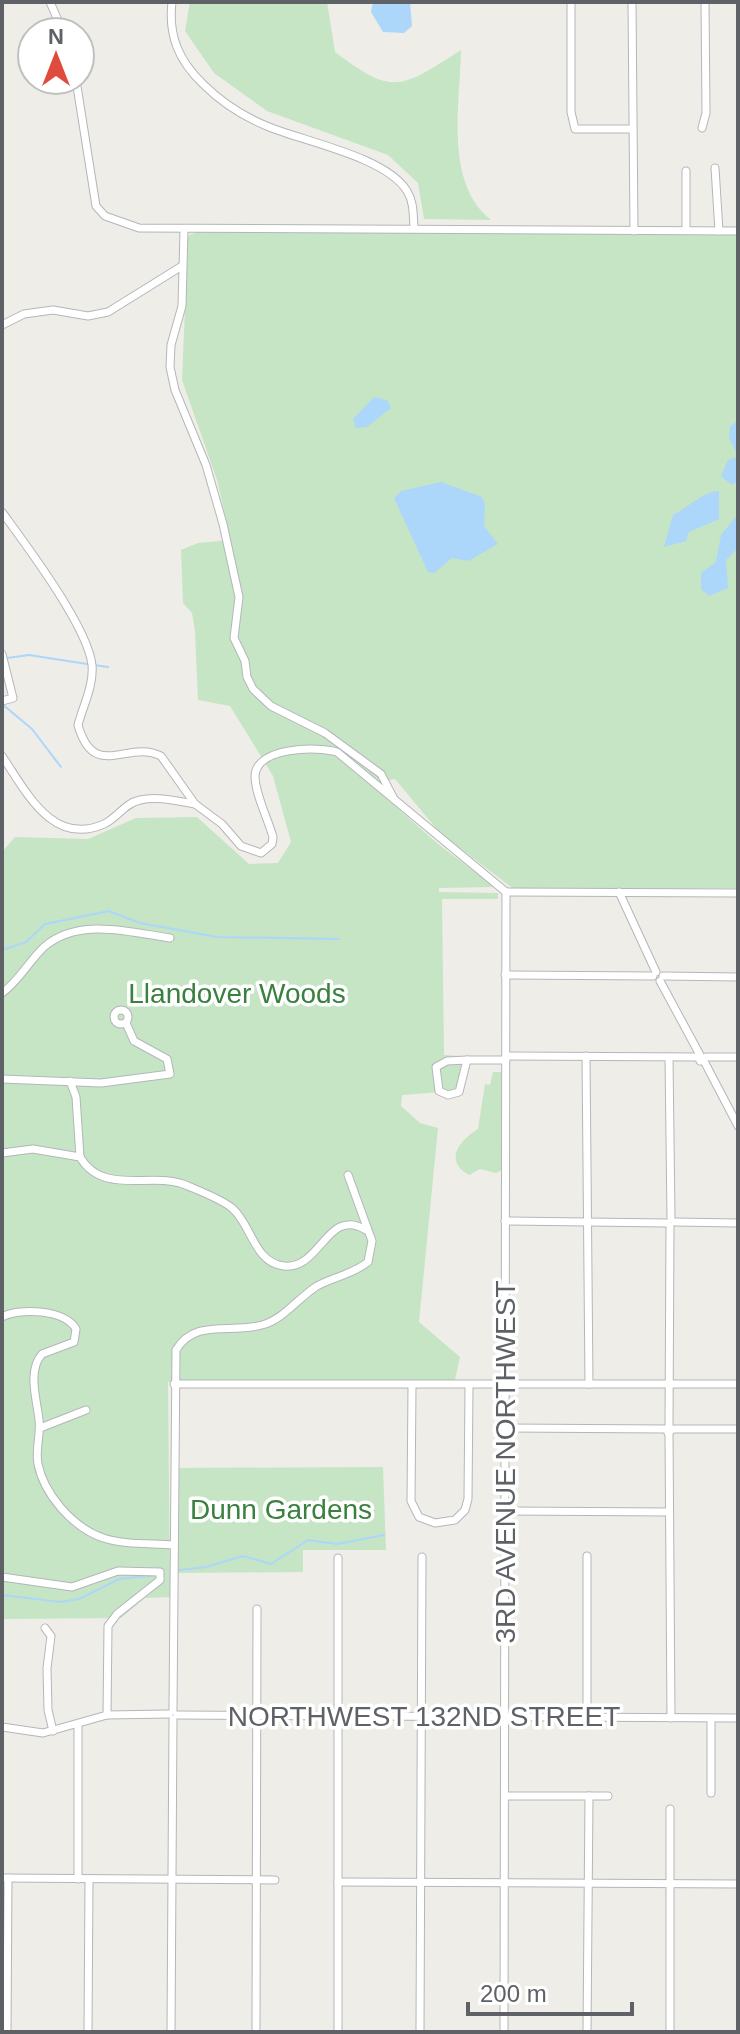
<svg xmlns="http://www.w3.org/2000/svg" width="740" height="2034" viewBox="0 0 740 2034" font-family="Helvetica,sans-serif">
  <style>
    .green { fill: #c5e5c5 }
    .water { fill: #acd7fa }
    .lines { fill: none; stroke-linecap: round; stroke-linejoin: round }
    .stream { stroke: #acd7fa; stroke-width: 2 }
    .minor-casing { stroke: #b4b6ba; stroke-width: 9 }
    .minor { stroke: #fff; stroke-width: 7 }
    .labels { text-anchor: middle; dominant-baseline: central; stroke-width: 7; stroke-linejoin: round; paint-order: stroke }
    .park-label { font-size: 28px; fill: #3a803f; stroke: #fff }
    .street-label { font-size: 28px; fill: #5e6166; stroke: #fff }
  </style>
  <rect width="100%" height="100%" fill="#efede7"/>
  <g class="green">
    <path d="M190,2H327L335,52C394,97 401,88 461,50C460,104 444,183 491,220L424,219L418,183L388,155L267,111L214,73L185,31Z"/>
    <polygon points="201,231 738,234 738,888 514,889 440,833 395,779 369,783 438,844 495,887 439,888 439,892 498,893 498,899 442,899 444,1055 462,1056 458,1084 453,1091 402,1095 401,1106 420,1123 438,1128 419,1322 460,1357 454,1384 168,1382 170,1597 145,1598 121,1618 2,1619 2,852 15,837 88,839 136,818 197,817 249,864 278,863 291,842 273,776 230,706 198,700 195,631 192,613 183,603 181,550 198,543 231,540 217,480 182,380 188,239 189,235"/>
    <path d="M493,1072H503L502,1170L496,1173L480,1169L469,1175C443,1160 460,1140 478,1129L485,1084L490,1085Z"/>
    <polygon points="383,1467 386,1550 303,1550 303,1572 177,1573 177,1468"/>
  </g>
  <g class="water">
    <polygon points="373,2 410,2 412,26 404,33 383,32 371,12"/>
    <polygon points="374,397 387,400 391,408 367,427 356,428 353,419"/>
    <polygon points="738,421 738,481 732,485 721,476 728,460 738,456 729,438 730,426"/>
    <polygon points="441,482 482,497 485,505 484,526 498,544 468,561 452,558 434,573 428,572 394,498 401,491"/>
    <path d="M719,491V519L689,532L686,541L664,547L673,515C687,508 704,491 719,491Z"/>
    <polygon points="738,514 738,548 726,560 728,588 709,596 701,589 701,573 716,562 721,535"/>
  </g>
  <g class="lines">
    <g class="stream">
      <polyline points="131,2 131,3"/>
      <polyline points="7,658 29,655 87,664"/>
      <polyline points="94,665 108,667"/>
      <polyline points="2,704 32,729 61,767"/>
      <polyline points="2,950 26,942 45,924 109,911 140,923 217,937 339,939"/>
      <polyline points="179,1570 206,1567 243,1556 271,1564 308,1540 337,1544 384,1535"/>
      <polyline points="2,1595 60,1602 79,1599 119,1579 157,1575"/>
    </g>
    <defs>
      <g id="minor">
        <polyline points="50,2 63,32"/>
        <path d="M172,2C168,36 179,61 203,84C222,103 244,117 269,127C306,142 386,157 407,191C414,202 413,215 414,227"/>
        <polyline points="571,2 571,112 575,129 632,129"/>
        <polyline points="632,2 634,231"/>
        <polyline points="76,80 96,206 105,216 139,228 738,231"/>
        <polyline points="702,128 706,113 705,2"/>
        <polyline points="715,168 719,231"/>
        <polyline points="184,230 182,306 171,345 170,367 175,390 206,465 223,524 239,597 234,638 245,661 247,677 253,689 271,706 325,733 381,774 394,799"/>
        <polyline points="686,230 686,171"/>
        <polyline points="2,325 24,314 53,310 88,316 108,312 182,266"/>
        <path d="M2,512C26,545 88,627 92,665C94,685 83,706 78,725C94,782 128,739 161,756L195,804L222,824L241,846L261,853L272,844L273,837C268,819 255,794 255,776C256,747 317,746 337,752L506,892"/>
        <polyline points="2,654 13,698 2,701"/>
        <path d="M2,756C26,791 52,847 104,824C117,818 125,803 140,800C158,796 177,801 195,804"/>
        <polyline points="506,892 738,893"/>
        <polyline points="619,892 656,972"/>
        <polyline points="505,975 653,976"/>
        <polyline points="663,976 738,977"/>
        <polyline points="660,981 700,1055"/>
        <path d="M2,993C19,981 29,961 44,947C78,917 130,932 170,938"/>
        <circle cx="121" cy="1017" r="7"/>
        <polyline points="506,1056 699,1057"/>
        <polyline points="586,1056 589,1384"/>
        <polyline points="669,1057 671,1219"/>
        <polygon points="467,1060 459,1092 448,1095 439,1091 436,1067 447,1061"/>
        <polyline points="467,1060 506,1060"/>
        <polyline points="700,1061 706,1057 738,1057"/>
        <polyline points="704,1061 738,1126"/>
        <polyline points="2,1079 101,1083 170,1074 167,1059 134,1041 126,1023"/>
        <polyline points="70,1081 76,1097 80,1157"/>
        <path d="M2,1153L33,1149L80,1157C103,1197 154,1170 188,1186C202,1192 221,1199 232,1208C252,1225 254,1263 284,1266C321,1270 327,1206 366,1230"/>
        <polyline points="505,1221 667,1223"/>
        <polyline points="675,1222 738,1223"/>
        <path d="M2,1317C21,1307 65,1310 76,1329L74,1342L42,1354C27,1371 37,1400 39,1420C41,1435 35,1449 38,1464C41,1480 50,1495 61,1508C96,1548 125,1542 174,1545"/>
        <polyline points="174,1384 738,1384"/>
        <polyline points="412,1386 411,1501 419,1517 435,1523 455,1520 465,1510 468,1499 469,1387"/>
        <polyline points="669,1426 670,1226"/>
        <polyline points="40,1428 86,1410"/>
        <polyline points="505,1428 666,1429"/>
        <polyline points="668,1433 673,1429 738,1429"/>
        <polyline points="669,1433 671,1718"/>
        <polyline points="505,1511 669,1512"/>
        <polyline points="587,1556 587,1717"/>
        <polyline points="338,1558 338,2032"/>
        <polyline points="2,1577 72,1587 118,1571 160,1572 160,1580 117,1614 108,1626 107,1715"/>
        <polyline points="45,1628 51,1636 47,1668 48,1710 53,1731"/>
        <path d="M173,1711L176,1350C195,1318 231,1334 262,1325C284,1319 298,1298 317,1286C334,1277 353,1274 368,1262L372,1241L348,1175"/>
        <polyline points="177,1715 738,1718"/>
        <polyline points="711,1718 711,1793"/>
        <polyline points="2,1727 43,1733 107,1715 169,1714"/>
        <polyline points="505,1796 608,1796"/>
        <polyline points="670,1809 670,2032"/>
        <polyline points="2,1878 275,1880"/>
        <polyline points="78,1879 78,1724"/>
        <polyline points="338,1882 738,1884"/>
        <polyline points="7,2032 8,1878"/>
        <polyline points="88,2032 89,1879"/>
        <polyline points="171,2032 173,1719"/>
        <polyline points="256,2032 257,1609"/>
        <polyline points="420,2032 422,1557"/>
        <polyline points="504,2032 506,892"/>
        <polyline points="587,2032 589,1796"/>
      </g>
    </defs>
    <use href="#minor" class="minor-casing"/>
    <use href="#minor" class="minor"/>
  </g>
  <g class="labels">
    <g class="park-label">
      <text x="237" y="993">Llandover Woods</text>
      <text x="281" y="1509">Dunn Gardens</text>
    </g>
    <g class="street-label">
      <text transform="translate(505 1462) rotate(-90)">3RD AVENUE NORTHWEST</text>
      <text x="424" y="1716">NORTHWEST 132ND STREET</text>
    </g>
  </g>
  <rect width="740" height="2034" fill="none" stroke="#5e6166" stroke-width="8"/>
  <g transform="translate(56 56)"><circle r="38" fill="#ffffff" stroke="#bfc0c2" stroke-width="2"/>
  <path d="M0-6L14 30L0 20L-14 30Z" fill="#df4c3d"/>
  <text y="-12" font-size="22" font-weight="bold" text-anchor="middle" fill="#5e6166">N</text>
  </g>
  <path d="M468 2002v12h164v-12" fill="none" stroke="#5e6166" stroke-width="4"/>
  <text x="480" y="2002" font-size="24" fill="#5e6166" stroke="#ffffff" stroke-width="6" paint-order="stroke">200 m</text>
</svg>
